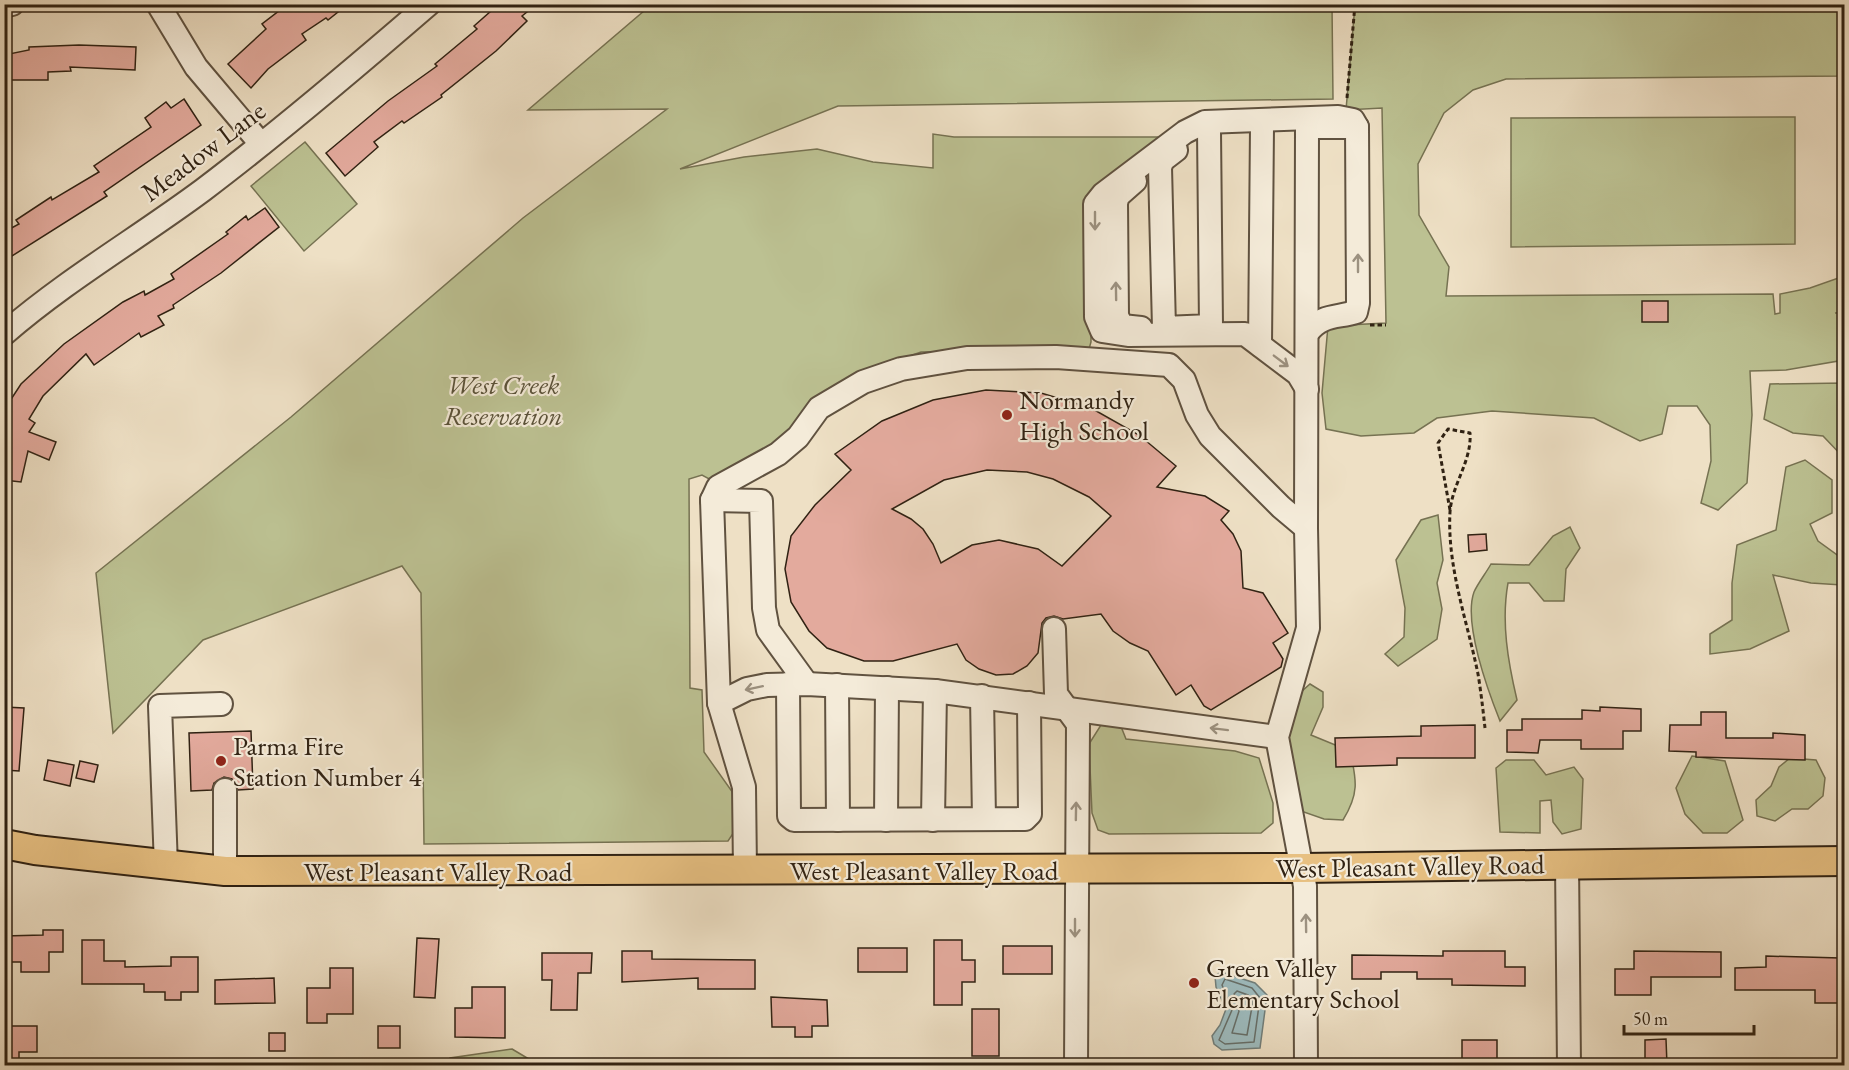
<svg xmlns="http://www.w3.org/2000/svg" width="1849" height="1070" viewBox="0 0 1849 1070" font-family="'EB Garamond',serif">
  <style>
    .green { fill: #bcc192; stroke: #767252; stroke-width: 1.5 }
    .water { fill: #9dbbbe; stroke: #717e7a; stroke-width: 1.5 }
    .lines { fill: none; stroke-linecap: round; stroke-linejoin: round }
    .shore { stroke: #666e68; stroke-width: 1.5 }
    .building { fill: #e3aa9d; stroke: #302213; stroke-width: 1.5; fill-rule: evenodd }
    .minor-casing { stroke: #605240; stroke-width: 26 }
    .major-casing { stroke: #302213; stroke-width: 32 }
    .path { stroke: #302213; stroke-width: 3; stroke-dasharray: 4.5 3; stroke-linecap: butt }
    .minor { stroke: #f4ebd9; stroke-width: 22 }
    .major { stroke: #e7c082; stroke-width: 28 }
    .oneway { stroke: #9c9180 }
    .poi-dot { fill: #8f2418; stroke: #f4ebd9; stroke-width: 2 }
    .labels { text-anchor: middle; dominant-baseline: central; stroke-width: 4.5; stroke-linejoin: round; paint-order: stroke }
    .street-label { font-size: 27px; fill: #302213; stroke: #f4ebd9 }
    .park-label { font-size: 27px; font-style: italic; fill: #5a5239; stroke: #f4ebd9 }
    .poi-label { font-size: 27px; fill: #302213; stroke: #f4ebd9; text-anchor: start }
  </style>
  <rect width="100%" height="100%" fill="#eee0c5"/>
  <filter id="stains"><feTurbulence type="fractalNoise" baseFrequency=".00333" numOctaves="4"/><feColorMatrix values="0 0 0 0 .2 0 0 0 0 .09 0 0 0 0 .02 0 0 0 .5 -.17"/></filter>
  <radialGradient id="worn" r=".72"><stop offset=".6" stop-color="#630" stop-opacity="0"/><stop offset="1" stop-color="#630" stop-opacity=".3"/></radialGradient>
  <g class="green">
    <polygon points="651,5 1332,5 1333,99 838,106 680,169 744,157 817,149 873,162 933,168 933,134 954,137 1169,137 1090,194 1091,342 1089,349 921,352 870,370 768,454 711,480 702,475 689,479 690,688 702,690 704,752 738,800 738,826 728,841 424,844 421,593 402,566 203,640 113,733 96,573 291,417 523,218 667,109 528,110"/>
    <polygon points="1355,5 1844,5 1844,76 1506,79 1473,90 1444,113 1418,164 1419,215 1449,267 1446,296 1773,294 1775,314 1780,313 1780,294 1810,288 1844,276 1844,312 1835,313 1844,313 1844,360 1786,370 1750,371 1752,415 1747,483 1718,510 1701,503 1711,461 1710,425 1697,406 1668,406 1662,434 1640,441 1594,418 1492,411 1437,418 1414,433 1361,436 1326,429 1322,393 1328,326 1386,323 1382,108 1346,110"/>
    <polygon points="1795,117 1795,244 1511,247 1511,118"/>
    <polygon points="305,142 357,204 304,251 251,186"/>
    <polygon points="1844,383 1842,412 1844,414 1844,458 1823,436 1793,433 1764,419 1770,384"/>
    <polygon points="1805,460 1832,480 1832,513 1810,524 1818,541 1844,560 1844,579 1842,585 1811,583 1773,575 1789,631 1750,649 1710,654 1710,634 1732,620 1732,583 1737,545 1776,530 1786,467"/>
    <polygon points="1438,515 1443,560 1437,583 1442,609 1437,639 1398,666 1385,654 1404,637 1405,608 1396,560 1421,520"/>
    <path d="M1570,527L1580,548L1566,569L1564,601H1544L1529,583H1508C1501,622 1508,662 1517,700L1500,721C1488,691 1463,623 1474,592C1478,583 1486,573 1491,564L1529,565L1553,536Z"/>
    <path d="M1310,684L1323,692V707L1311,735L1350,751C1357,781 1359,794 1343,820L1324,819L1298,810L1286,735L1291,701Z"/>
    <polygon points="1120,724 1126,739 1235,751 1259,758 1273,803 1273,823 1261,833 1109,834 1098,830 1092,813 1089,744 1101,725"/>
    <polygon points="1692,756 1725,761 1743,820 1727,833 1703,833 1685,814 1676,788"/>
    <polygon points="1790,758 1816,760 1825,778 1823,796 1808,809 1792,809 1775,821 1757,816 1756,800 1771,786 1779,767"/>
    <polygon points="1506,760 1534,760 1546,775 1574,767 1583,779 1581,829 1562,834 1553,822 1551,800 1540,801 1540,833 1500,832 1496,768"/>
    <polygon points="512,1049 539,1065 449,1065 450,1058"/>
  </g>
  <polygon class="water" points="1221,972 1255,983 1267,995 1260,1048 1222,1050 1214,1044 1212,1036 1220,1025 1226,1009 1216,987 1215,976"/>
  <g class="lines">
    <g class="shore">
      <polygon points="1225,979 1252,988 1260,998 1254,1042 1225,1044 1219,1040 1232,1010 1222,985"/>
      <polygon points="1237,991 1248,995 1253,1001 1247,1035 1232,1033 1239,1011 1234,994"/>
    </g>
  </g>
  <g class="building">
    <polygon points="276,4 348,4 328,20 326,18 302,34 306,40 268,69 251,88 228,64 266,29 262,24 280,10"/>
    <polygon points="499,4 537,4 522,16 527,21 496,51 441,95 442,97 404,123 402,121 374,142 378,147 345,176 326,153 388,101 437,66 435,64 477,29 474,26"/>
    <polygon points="79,45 136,47 135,70 70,67 71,71 48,72 48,80 4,80 4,55 29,50 29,47"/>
    <polygon points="184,99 201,125 104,192 107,196 4,261 4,232 19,224 16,220 51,197 52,200 99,172 94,166 151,127 145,118 166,102 171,108"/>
    <polygon points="265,208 279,227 221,273 173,305 174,308 158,316 164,325 141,337 139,333 94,365 86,354 43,396 29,419 35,423 29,432 56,442 49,460 28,451 21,482 4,480 4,410 21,384 64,344 123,302 144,291 145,295 174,279 171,274 228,234 226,232 246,216 248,220"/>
    <rect x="1642" y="301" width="26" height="21"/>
    <path d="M986,390L1041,393L1091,408L1139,435L1176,466L1157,487L1205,496L1229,511L1221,520L1233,534L1241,551L1243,588L1263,593L1288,633L1273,643L1283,659L1281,667L1211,710L1204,706L1191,685L1176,695L1148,651L1130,643L1113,631L1101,614L1063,619L1054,616L1046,618L1042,623L1038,653L1027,666L1013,674L996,675L979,669L966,660L957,644L893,661H864L827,648L809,631L791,602L785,569L791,536L815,505L851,470L835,454L882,421L933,400ZM987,470L1027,472L1053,479L1089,497L1111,516L1062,566L1038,549L999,540L972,545L941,563L933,544L923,529L911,519L892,509L944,480Z"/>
    <polygon points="1486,534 1487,550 1469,552 1468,535"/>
    <polygon points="4,707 24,708 19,771 4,770"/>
    <polygon points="1600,707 1641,709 1641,731 1623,731 1623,749 1581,749 1581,740 1540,740 1538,753 1507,752 1507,730 1522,730 1522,719 1582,719 1582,710 1600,711"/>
    <polygon points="1701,712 1726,712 1726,738 1773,738 1773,733 1805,735 1805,760 1696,757 1696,752 1669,751 1670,725 1701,725"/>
    <polygon points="1475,725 1475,758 1397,758 1397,765 1336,767 1335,738 1421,736 1421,726"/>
    <polygon points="251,731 253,789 238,790 232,779 224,777 214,783 212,790 191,791 189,733"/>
    <polygon points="48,760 74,765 70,786 44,780"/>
    <polygon points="80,761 98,765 94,782 76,778"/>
    <polygon points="43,930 63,930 63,952 49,952 49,972 21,972 21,962 4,962 4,936 43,935"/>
    <polygon points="417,938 439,939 435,998 414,997"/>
    <polygon points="82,940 104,940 104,961 125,961 125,967 171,966 171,957 198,957 198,992 181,992 181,1000 165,1000 165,992 144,992 144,984 82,984"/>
    <polygon points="934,940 962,940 962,960 975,960 975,982 962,982 962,1005 934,1005"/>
    <rect x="1003" y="946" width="49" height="28"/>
    <rect x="858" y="948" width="49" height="24"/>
    <polygon points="622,951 652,951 652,959 755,960 755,989 698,989 698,978 622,982"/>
    <polygon points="1443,951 1505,951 1505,967 1525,967 1525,986 1452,985 1452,979 1417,979 1417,972 1381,972 1381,979 1352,979 1352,955 1443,956"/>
    <polygon points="1634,951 1721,952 1721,977 1651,977 1651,995 1615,995 1615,969 1634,969"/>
    <polygon points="542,953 592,953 591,973 578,973 577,1010 551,1010 552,980 542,980"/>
    <polygon points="1766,956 1840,958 1843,1003 1815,1003 1815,990 1735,990 1735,968 1766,967"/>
    <polygon points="330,968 353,968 353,1014 327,1014 327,1023 307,1023 307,988 330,988"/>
    <polygon points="274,978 275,1003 215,1004 215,980"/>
    <polygon points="472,987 505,987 505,1038 455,1037 455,1008 472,1008"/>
    <polygon points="771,997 827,1000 828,1026 812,1026 812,1037 795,1037 795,1027 772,1027"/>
    <rect x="972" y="1009" width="27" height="47"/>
    <polygon points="4,1026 37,1026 37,1052 19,1052 19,1065 4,1065"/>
    <rect x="378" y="1026" width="22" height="22"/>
    <rect x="269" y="1033" width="16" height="18"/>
    <polygon points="1666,1039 1667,1065 1645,1065 1645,1040"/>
    <polygon points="1462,1040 1497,1040 1497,1060 1493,1060 1493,1065 1462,1065"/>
  </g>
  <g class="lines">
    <defs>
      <g id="minor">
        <polyline points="158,4 196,67 261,144"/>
        <polyline points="4,6 12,4"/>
        <polyline points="1176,150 1163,160 1160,167 1164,328 1211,326 1209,131"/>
        <polyline points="1135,181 1118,196 1116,203 1117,316 1122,326 1141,328"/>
        <path d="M4,334C66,280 137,239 203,190C281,131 355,68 429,4"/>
        <polyline points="1260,345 1262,127"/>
        <path d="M1307,389L1298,374L1245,334L1128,335L1102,331L1096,317L1095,204L1103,194L1185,132L1205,122L1338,117L1353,120L1357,127L1358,303L1356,312C1337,318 1322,314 1308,332"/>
        <polyline points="712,500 761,501 764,608 768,630 807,684"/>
        <polyline points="1054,629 1056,694 1078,724 1076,1066"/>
        <polyline points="788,684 789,816 794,820 1025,819 1030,814 1029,703"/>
        <polyline points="837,685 838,820"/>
        <polyline points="982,696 984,819"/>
        <polyline points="719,703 747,689 767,685 807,684 935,691 1277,737"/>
        <polyline points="225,790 225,871"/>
        <polyline points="886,820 887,688"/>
        <polyline points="933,820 935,691"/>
        <polyline points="1567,863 1569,1066"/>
        <polyline points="166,866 160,706 221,704"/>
        <polyline points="745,870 744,787 719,703 712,500 718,487 778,454 798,437 819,408 863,382 901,369 967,358 1056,357 1169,365 1184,380 1197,415 1210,436 1281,507 1306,528"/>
        <polyline points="1306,1066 1305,886 1277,737 1308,628 1306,528 1307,127 1357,127"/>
      </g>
      <polyline id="major" points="4,844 35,850 225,871 1303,868 1844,861"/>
    </defs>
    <use href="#minor" class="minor-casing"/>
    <use href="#major" class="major-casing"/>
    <g class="path">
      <polyline points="1347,98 1355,4"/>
      <polyline points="1370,325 1386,325"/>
      <path d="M1450,510L1438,443L1448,429L1470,433C1472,461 1452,484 1450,512C1447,567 1467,620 1478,674C1481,692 1483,710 1485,728"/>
    </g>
    <use href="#minor" class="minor"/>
    <use href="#major" class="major"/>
  </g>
  <defs><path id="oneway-shaft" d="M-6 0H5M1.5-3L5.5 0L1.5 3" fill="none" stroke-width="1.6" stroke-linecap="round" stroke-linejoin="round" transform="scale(1.5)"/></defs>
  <g class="oneway">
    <use href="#oneway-shaft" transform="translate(1095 221) rotate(90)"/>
    <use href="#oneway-shaft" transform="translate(1358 263) rotate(-90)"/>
    <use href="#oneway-shaft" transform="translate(1116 291) rotate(-91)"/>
    <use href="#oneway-shaft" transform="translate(1281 361) rotate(37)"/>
    <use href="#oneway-shaft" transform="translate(754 688) rotate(168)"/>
    <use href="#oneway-shaft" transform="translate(1219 729) rotate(-173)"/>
    <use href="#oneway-shaft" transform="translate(1076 811) rotate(-89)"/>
    <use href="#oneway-shaft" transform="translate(1306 923) rotate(-91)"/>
    <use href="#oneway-shaft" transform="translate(1075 928) rotate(90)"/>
  </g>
  <g class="poi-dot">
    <circle cx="1007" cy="415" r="6"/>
    <circle cx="221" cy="761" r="6"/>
    <circle cx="1194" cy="983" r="6"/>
  </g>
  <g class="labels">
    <g class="street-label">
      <text transform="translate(203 151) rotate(-37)">Meadow Lane</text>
      <text transform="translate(1410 866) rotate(-1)">West Pleasant Valley Road</text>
      <text x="924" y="870">West Pleasant Valley Road</text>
      <text x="438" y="871">West Pleasant Valley Road</text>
    </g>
    <g class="park-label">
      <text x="503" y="384">West Creek<tspan x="503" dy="31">Reservation</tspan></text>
    </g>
    <g class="poi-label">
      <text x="1019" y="399">Normandy<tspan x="1019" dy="31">High School</tspan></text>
      <text x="233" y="745">Parma Fire<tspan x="233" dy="31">Station Number 4</tspan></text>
      <text x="1206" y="967">Green Valley<tspan x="1206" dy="31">Elementary School</tspan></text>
    </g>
  </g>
  <rect width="1849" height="1070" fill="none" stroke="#eee0c5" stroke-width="24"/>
  <rect x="6" y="6" width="1837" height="1058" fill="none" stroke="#302213" stroke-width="3"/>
  <rect x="12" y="12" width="1825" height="1046" fill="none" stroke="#302213" stroke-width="1.5"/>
  <path d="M1624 1025v9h130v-9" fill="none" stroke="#302213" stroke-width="3"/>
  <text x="1633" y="1025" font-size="18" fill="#302213" stroke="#f4ebd9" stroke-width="4.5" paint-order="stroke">50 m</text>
  <rect width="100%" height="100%" filter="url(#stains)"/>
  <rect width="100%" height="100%" fill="url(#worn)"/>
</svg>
